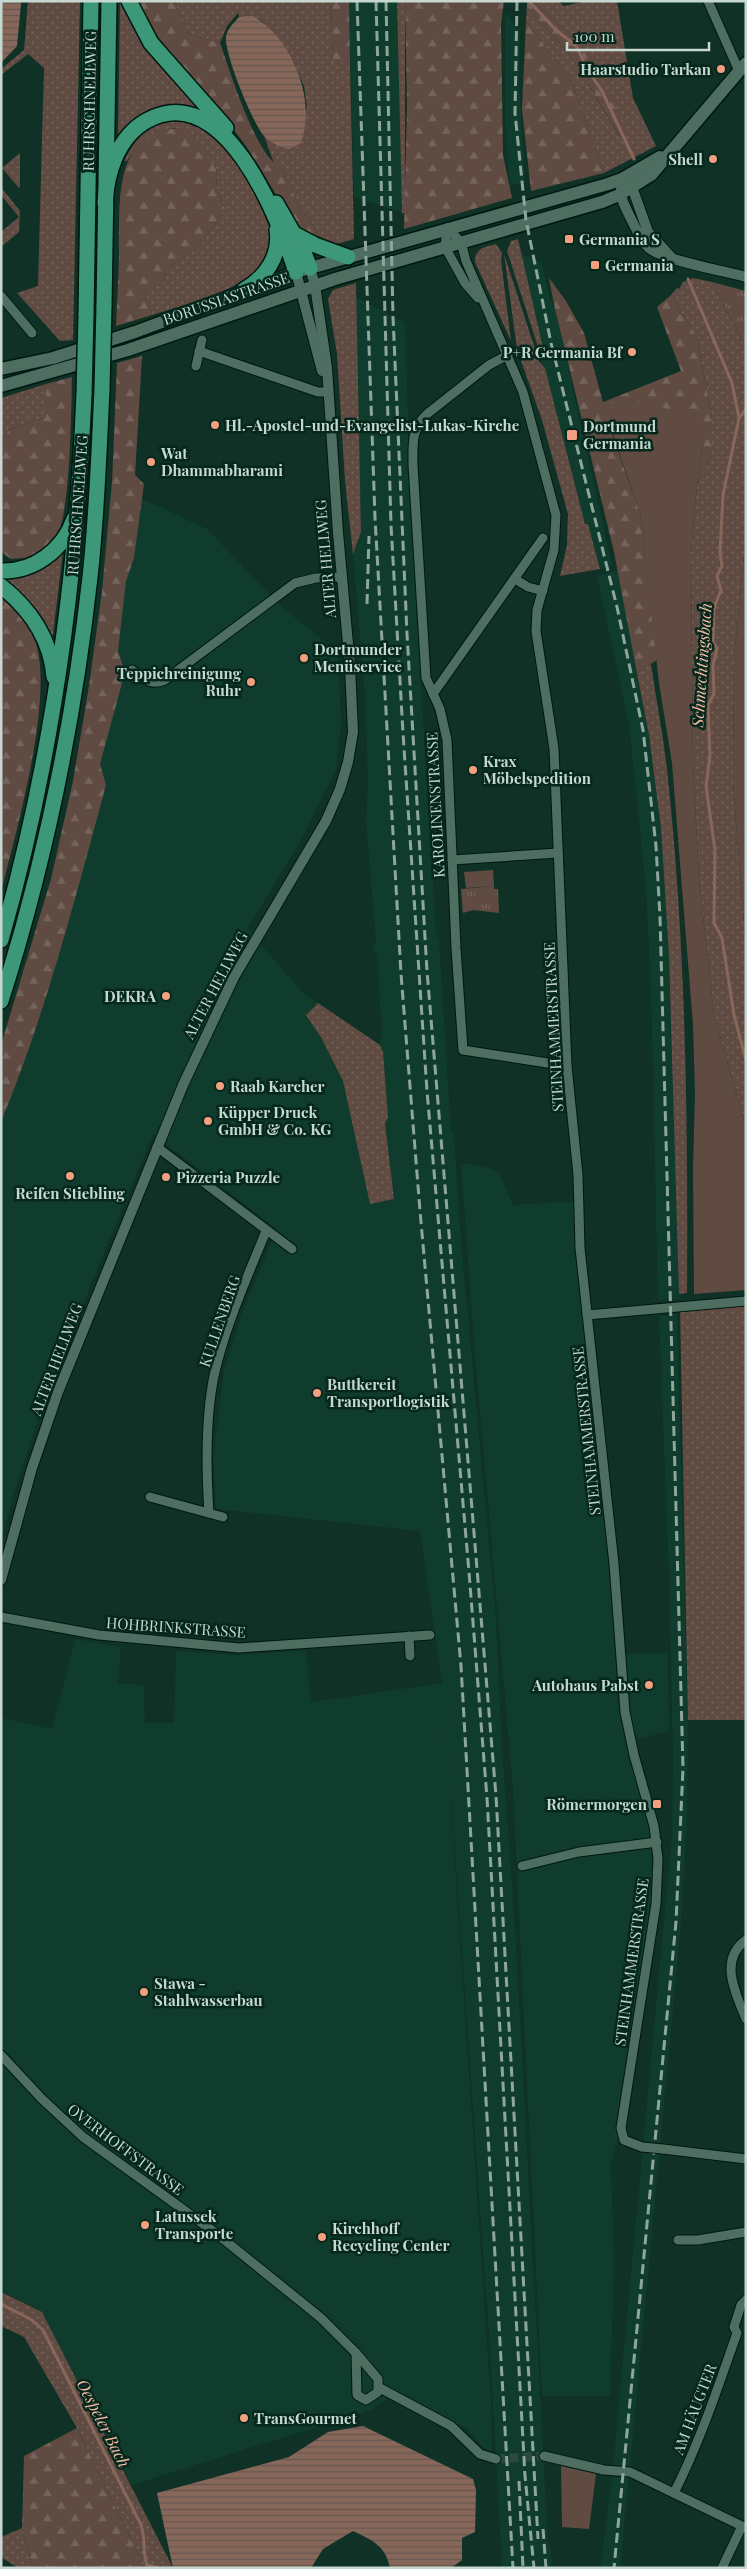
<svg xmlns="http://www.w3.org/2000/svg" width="747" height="2569" viewBox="0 0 747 2569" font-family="'Playfair Display',serif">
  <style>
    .built { fill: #103c2d }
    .grass { fill: url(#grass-dots) }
    .forest { fill: url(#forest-firs) }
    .park { fill: url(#park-tufts) }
    .garden { fill: #604b42 }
    .water { fill: url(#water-rules) }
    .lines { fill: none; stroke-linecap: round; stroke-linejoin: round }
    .stream { stroke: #87675a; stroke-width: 3 }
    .minor-tunnel { stroke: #2b4a3f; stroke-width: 9; stroke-dasharray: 9 4.5; stroke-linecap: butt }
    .minor-casing { stroke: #01180f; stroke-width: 11 }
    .tertiary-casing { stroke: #01180f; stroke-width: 12 }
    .secondary-casing { stroke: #01180f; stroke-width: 15 }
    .motorway-casing { stroke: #01180f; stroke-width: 18 }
    .minor { stroke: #4d6e61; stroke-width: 9 }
    .tertiary { stroke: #4d6e61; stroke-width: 10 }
    .secondary { stroke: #4d6e61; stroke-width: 12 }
    .motorway { stroke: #3d9879; stroke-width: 15 }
    .rail { stroke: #8fa69c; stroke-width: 3; stroke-dasharray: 10 5; stroke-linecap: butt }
    .minor-bridge-casing { stroke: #01180f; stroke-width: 11; stroke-linecap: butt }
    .motorway-bridge-casing { stroke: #01180f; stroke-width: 18; stroke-linecap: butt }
    .minor-bridge { stroke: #4d6e61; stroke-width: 9 }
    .motorway-bridge { stroke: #3d9879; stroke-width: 15 }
    .poi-dot { fill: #f2a080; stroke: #05271c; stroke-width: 2 }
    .labels { text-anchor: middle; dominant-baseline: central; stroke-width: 5; stroke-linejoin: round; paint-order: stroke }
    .poi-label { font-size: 15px; font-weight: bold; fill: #c6d8d0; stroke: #05271c; text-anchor: start }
    .street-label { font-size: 15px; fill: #c6d8d0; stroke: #05271c }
    .water-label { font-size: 16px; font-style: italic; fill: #f7bca5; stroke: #05271c }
  </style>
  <defs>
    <pattern id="grass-dots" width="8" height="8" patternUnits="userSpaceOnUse" patternTransform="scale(1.25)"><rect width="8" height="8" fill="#604b42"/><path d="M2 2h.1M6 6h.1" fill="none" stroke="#75645c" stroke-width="1.8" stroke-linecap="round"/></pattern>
    <pattern id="forest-firs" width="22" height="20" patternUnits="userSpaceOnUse" patternTransform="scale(1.25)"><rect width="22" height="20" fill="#604b42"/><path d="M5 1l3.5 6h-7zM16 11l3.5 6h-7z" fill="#75645c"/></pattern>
    <pattern id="park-tufts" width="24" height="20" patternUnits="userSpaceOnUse" patternTransform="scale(1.25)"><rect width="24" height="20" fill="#604b42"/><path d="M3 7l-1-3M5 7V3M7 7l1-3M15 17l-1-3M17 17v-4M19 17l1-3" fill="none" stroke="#75645c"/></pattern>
    <pattern id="water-rules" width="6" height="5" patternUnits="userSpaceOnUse" patternTransform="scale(1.25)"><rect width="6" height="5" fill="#87675a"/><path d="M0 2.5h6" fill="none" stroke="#65564d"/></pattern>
  </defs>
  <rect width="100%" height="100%" fill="#103125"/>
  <g class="built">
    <polygon points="349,1 397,1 402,213 354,197"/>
    <polygon points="505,12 520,30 519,83 525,181 510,186 505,125"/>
    <polygon points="521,254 541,262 550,300 555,309 612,565 600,569 588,524 585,524 545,368 536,353 544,352"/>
    <polygon points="356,297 405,323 411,517 429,816 432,821 431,844 436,935 439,940 451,1129 454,1134 461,1241 496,1618 502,1748 515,1926 548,2542 551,2549 552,2568 502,2568 490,2348 445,1715 491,2402 492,2452 482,2446 466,2428 397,2391 371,2410 132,2485 42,2312 1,2291 1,1718 52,1729 75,1639 121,1647 118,1683 144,1685 145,1723 174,1723 176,1651 236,1655 306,1650 311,1702 442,1683 420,1531 216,1509 213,1456 224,1370 243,1311 277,1229 153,1134 47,1392 14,1493 1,1542 1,1045 51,879 73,781 89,686 101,593 111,484 207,529 283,608 338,652 341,723 336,769 301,841 247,929 305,995 318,1003 306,1015 322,1039 343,1081 370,1204 394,1199 385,1123 388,1117 383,1052 380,1045 382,1035 377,956 372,946 376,941 366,822 368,783 365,695 353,554 361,532"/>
    <polygon points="618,570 649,735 661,828 669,956 679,1299 658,1301 651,990 646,890 629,724 597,576"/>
    <polygon points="470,1164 494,1169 499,1173 513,1205 578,1201 621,1654 668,1653 669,1731 631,1741 658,1859 621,2128 611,2164 614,2263 610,2396 542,2396 513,1789 475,1355 461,1165"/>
    <polygon points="677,1314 688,1720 687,1820 681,1923 630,2467 613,2466 672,1836 673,1756 669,1577 659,1316"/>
    <polygon points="613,2474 629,2475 620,2568 600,2568"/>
  </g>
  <g class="grass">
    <polygon points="28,1 80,1 73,340 60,341 17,293 38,286 44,68 28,54 1,75 1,69 24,50"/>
    <path d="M120,1H123L205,113C161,98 146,109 118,142Z"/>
    <polygon points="174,1 331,1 333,61 350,63 354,239 333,245 318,236 310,219 301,211 283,169 275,166 264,136 275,145 307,108 304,86 294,63 263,22 252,15 239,17 238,13 227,26 220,43 189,34"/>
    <polygon points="397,1 405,1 405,213 402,213"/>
    <polygon points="532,1 558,1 564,6 586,1 617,1 633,98 656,146 604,173 572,82 526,21 527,7 568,52 621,138 583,45"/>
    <path d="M174,120C189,121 202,123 214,132C223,139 244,166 250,176C253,183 254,191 257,198C263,214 279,239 269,256C250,289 186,304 152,315L144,290L162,284L167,268L199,247L225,209L217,189L216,168L175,128C152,132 139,142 127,161H124C137,135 147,126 174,120Z"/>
    <polygon points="20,153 20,187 19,188 2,168"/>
    <polygon points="1,187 20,211 19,232 1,247 1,232 19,217 1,195"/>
    <polygon points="518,239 544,352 540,353 507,251 511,241"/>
    <path d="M496,244L502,253L501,260L511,341L475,262C475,248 484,247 496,244Z"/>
    <polygon points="504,254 539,361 545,368 585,524 588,524 600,569 560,576 567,545 568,514 542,420 517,349"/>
    <polygon points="693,278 712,282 746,348 746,535 734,657 733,782 746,950 746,1128 714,1015 699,880 693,764 691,553 697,484 712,454 712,417 697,337 671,295 677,288 679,289 683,282"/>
    <polygon points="356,283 361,532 353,554 345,481 337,354 328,299 333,290"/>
    <polygon points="46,384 46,417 10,429 1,440 1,398"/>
    <polygon points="64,543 51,650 1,583 1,576"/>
    <path d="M651,664C656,699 663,734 667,769C686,943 688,1118 687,1293L679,1294L669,956L661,828L649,735L637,673Z"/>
    <polygon points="318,1003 380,1045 383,1052 388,1117 385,1123 394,1199 370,1204 343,1081 322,1039 306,1015"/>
    <polygon points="746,1301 746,1720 688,1720 680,1307"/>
    <polygon points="1,2292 42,2312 173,2568 142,2568 142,2562 77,2428 24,2337 1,2326"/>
    <polygon points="22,2528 33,2568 18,2568 1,2557 1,2537"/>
  </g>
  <g class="forest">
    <path d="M138,1H174L189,34L220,43C230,70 256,159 283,169L301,211L310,219L318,236L314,241C283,214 267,176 243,142C209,94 162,56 138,1Z"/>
    <polygon points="331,1 349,1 350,63 333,62"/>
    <polygon points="405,1 504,1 501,25 503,155 512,198 404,229 407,105"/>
    <polygon points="527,1 532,1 583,45 626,127 622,139 568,52 527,7"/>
    <polygon points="526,21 572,82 604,173 531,191 522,109"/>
    <path d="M183,128L216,168L217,189L225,209L199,247L167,268L162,284L144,290L152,315L116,326C117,300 119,275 119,249C120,198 113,129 183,128Z"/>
    <polygon points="549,278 566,301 584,333 603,402 681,371 657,307 671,295 697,337 712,417 712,454 697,484 703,444 610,429 640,513 657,660 637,673 614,552 555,309"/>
    <path d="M142,356L135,475L144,484L134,558L126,581L118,651L125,672L100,764L106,785C75,899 46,1013 1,1122V1045L51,879L73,781L89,686L102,592L112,483L117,363Z"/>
    <path d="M72,377C71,408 71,515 56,537C52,544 44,550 38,557L11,559L1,552V440L10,429L46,417V384Z"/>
    <path d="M1,594C15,607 29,622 35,640C55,697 16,831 1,892Z"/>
    <polygon points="77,2428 142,2562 142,2568 33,2568 22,2528 24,2456"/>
  </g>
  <g class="park">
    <polygon points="712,282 746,291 746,348"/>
    <polygon points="494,886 494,889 498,889 499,913 473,910 463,913 461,889"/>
  </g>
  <g class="garden">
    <polygon points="602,403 644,403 681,412 696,420 702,429 703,444 697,484 691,553 693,764 699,880 714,1015 746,1128 746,1290 694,1294 693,1168 695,1094 693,1025 672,763 659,683 640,513"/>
    <polygon points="746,535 746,950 733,782 734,657"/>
    <polygon points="493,870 494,886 466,888 464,872"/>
    <polygon points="561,2466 596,2474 589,2529 562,2527"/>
  </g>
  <g class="water">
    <polygon points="1,1 21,1 21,4 17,46 1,63"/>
    <path d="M252,15C292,39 317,98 301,143L289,149C280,147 272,144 265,137C253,125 224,53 226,37C227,29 234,23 239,17Z"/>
    <path d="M363,2426L473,2479L476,2490L475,2532L462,2538V2560L451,2568H390C386,2546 372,2540 353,2531L323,2549L311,2568H173L157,2493L289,2457L328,2432Z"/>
  </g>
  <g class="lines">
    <g class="stream">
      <polyline points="529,1 555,29 577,47 587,69 602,91 634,159"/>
      <polyline points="688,279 732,383 739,418 723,495 720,552 722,566 717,576 721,590 714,608 713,642 717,649 713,665 714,694 708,705 710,756 706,786 715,850 714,923 722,938 734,1015 746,1060"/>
      <polyline points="739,418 746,409"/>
      <path d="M1,2304L32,2320L43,2330L141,2525C146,2539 142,2551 147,2565"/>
      <polyline points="147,2565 158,2568"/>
    </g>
    <polyline class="minor-tunnel" points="496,2459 544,2456"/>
    <defs>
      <g id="minor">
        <polyline points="708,1 739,71"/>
        <polyline points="447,228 461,242 466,261 523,392 556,515 554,550 537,610 536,631 554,749 567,1066 578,1175 580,1248 614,1564 625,1712 634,1755 654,1826 658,1859 656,1904 621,2128 624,2140 642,2147"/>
        <polyline points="447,228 445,247 465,283 478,298"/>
        <polyline points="1,296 32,333"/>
        <polyline points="199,351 318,392 328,392"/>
        <path d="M508,355L489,365L427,414C411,429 413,445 413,465L426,678L440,709L447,740L456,948L463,1050L567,1066"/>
        <polyline points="196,366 202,340"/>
        <polyline points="515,579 528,587 543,591"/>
        <path d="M132,670C144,679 150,686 165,680L295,583L316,578L342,577"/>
        <polyline points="433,694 543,538"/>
        <polyline points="452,860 558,853"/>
        <polyline points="157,1147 292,1249"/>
        <polyline points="587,1315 746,1301"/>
        <polyline points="150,1497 223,1517"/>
        <path d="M209,1513C206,1468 205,1420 214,1376C225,1326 247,1278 266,1231"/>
        <polyline points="1,1617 99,1635 239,1648 430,1635"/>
        <polyline points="409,1636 410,1656"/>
        <polyline points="522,1866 579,1852 657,1842"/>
        <path d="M746,1940C718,1960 736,1994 746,2019"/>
        <polyline points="1,2055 42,2099 83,2137 217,2234 321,2318 356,2353"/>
        <polyline points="663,2149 746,2159"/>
        <polyline points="678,2240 698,2240 746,2232"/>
        <polygon points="356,2353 378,2379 378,2392 366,2400 357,2395"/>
        <polyline points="380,2388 451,2426 480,2454 496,2459"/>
        <polyline points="544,2456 604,2470 630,2472 746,2528"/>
        <path d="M674,2493C700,2442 718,2387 737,2333L734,2327L741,2305L746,2300"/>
        <polyline points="722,2568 742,2526"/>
      </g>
      <g id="tertiary">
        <path d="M671,257L648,232L632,187L622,179C619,198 623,202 631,219C636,229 641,241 649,248C663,260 725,271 746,277"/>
        <polyline points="296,272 322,371"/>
        <polyline points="1,1580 32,1468 58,1392 183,1085 234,977 326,821 340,789 348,762 353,732 350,666 338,533 327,368 315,285 310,268"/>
      </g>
      <g id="secondary">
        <polyline points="1,369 53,358 135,332 296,272 608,184 622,179 660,157"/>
        <polyline points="1,386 128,350 335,279 602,202 619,195 651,175 746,63"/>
      </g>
      <g id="motorway">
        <polyline points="129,1 151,43 226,128"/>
        <path d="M105,203C107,173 117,138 146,121C224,77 278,217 296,272"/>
        <polyline points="276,203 303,250 310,268"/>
        <polyline points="294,234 315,245 348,257"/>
        <path d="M244,290C265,278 281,256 277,230"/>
        <polyline points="104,306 109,1"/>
        <polyline points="86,315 91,1"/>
        <path d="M1,571C34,572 63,550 74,519"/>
        <path d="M1,586C30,609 51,640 54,677"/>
        <path d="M1,940C52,762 77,579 84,394"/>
        <path d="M1,1001C45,863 74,721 90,577C97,515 99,452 102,389"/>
      </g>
    </defs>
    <use href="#minor" class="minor-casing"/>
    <use href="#tertiary" class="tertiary-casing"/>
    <use href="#secondary" class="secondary-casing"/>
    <use href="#motorway" class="motorway-casing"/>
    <use href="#minor" class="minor"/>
    <use href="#tertiary" class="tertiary"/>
    <use href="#secondary" class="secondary"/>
    <use href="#motorway" class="motorway"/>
    <g class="rail">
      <polyline points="357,1 375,518 401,974 420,1211 461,1666 513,2568"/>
      <polyline points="376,1 391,525 403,733 427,1091 469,1572 487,1798 525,2476 534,2568"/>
      <polyline points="386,1 393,317 407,634 427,971 496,1796 538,2539"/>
      <polyline points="517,1 515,113 526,220 551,343 617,607 643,730 656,846 660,917 683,1768 676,1922 614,2568"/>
      <polyline points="367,604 369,536"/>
      <polyline points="519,2481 523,2568"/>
      <polyline points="543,2529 546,2568"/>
    </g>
    <defs>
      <polyline id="minor-bridge" points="642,2147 663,2149"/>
      <g id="motorway-bridge">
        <polyline points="102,389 104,306"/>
        <polyline points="84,394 86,315"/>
      </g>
    </defs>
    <use href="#minor-bridge" class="minor-bridge-casing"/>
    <use href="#motorway-bridge" class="motorway-bridge-casing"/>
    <use href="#minor-bridge" class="minor-bridge"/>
    <use href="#motorway-bridge" class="motorway-bridge"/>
  </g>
  <g class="poi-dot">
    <circle cx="721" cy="69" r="5"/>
    <circle cx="713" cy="159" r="5"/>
    <rect x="564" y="234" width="10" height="10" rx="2.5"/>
    <rect x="590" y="260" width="10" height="10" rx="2.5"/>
    <circle cx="632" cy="352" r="5"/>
    <circle cx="215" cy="425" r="5"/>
    <rect x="566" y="429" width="12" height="12" rx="2.5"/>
    <circle cx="151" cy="462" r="5"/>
    <circle cx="304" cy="658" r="5"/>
    <circle cx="251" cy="682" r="5"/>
    <circle cx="473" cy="770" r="5"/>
    <circle cx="166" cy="996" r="5"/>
    <circle cx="220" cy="1086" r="5"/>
    <circle cx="208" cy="1121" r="5"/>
    <circle cx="70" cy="1176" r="5"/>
    <circle cx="166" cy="1177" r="5"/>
    <circle cx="317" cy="1393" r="5"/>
    <circle cx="649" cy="1685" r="5"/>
    <rect x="652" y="1799" width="10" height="10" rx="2.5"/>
    <circle cx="144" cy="1992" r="5"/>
    <circle cx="145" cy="2225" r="5"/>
    <circle cx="322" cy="2237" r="5"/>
    <circle cx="244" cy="2418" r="5"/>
  </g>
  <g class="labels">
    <g class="poi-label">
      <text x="711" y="69" text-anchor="end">Haarstudio Tarkan</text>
      <text x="703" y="159" text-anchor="end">Shell</text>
      <text x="579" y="239">Germania S</text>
      <text x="605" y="265">Germania</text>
      <text x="622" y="352" text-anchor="end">P+R Germania Bf</text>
      <text x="225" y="425">Hl.-Apostel-und-Evangelist-Lukas-Kirche</text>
      <text x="583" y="426">Dortmund<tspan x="583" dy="17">Germania</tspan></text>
      <text x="161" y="453">Wat<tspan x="161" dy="17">Dhammabharami</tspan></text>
      <text x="314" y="649">Dortmunder<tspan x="314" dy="17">Menüservice</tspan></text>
      <text x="241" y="673" text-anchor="end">Teppichreinigung<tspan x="241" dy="17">Ruhr</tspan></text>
      <text x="483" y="761">Krax<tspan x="483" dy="17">Möbelspedition</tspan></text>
      <text x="156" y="996" text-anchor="end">DEKRA</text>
      <text x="230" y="1086">Raab Karcher</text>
      <text x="218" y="1112">Küpper Druck<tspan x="218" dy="17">GmbH &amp; Co. KG</tspan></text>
      <text x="176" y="1177">Pizzeria Puzzle</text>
      <text x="70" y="1193" text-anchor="middle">Reifen Stiebling</text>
      <text x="327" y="1384">Buttkereit<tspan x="327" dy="17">Transportlogistik</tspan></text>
      <text x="639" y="1685" text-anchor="end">Autohaus Pabst</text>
      <text x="647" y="1804" text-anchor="end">Römermorgen</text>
      <text x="154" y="1983">Stawa -<tspan x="154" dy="17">Stahlwasserbau</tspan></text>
      <text x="155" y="2216">Latussek<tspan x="155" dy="17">Transporte</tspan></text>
      <text x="332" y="2228">Kirchhoff<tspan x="332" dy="17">Recycling Center</tspan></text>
      <text x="254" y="2418">TransGourmet</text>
    </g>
    <g class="street-label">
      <text transform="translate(89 101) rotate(-89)">RUHRSCHNELLWEG</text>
      <text transform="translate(226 298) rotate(-19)">BORUSSIASTRASSE</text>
      <text transform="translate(77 505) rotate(-86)">RUHRSCHNELLWEG</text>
      <text transform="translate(325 559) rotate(-95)">ALTER HELLWEG</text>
      <text transform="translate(435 805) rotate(-93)">KAROLINENSTRASSE</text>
      <text transform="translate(215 985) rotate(-62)">ALTER HELLWEG</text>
      <text transform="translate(553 1027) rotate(-93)">STEINHAMMERSTRASSE</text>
      <text transform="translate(219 1321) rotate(-71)">KULLENBERG</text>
      <text transform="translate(56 1359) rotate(-69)">ALTER HELLWEG</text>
      <text transform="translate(586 1431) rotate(-96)">STEINHAMMERSTRASSE</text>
      <text transform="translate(176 1627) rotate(4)">HOHBRINKSTRASSE</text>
      <text transform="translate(631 1962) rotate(-82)">STEINHAMMERSTRASSE</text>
      <text transform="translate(126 2149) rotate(37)">OVERHOFFSTRASSE</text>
      <text transform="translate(694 2409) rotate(-69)">AM HÄUGTER</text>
    </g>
    <g class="water-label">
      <text transform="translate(701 665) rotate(-86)">Schmechtingsbach</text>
      <text transform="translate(104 2423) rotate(63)">Oespeler Bach</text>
    </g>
  </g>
  <rect width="747" height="2569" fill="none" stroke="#c6d8d0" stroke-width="5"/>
  <path d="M567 42v8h142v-8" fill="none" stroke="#c6d8d0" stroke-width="2.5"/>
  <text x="574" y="42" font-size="15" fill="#c6d8d0" stroke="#05271c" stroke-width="4" paint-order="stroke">100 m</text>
</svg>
